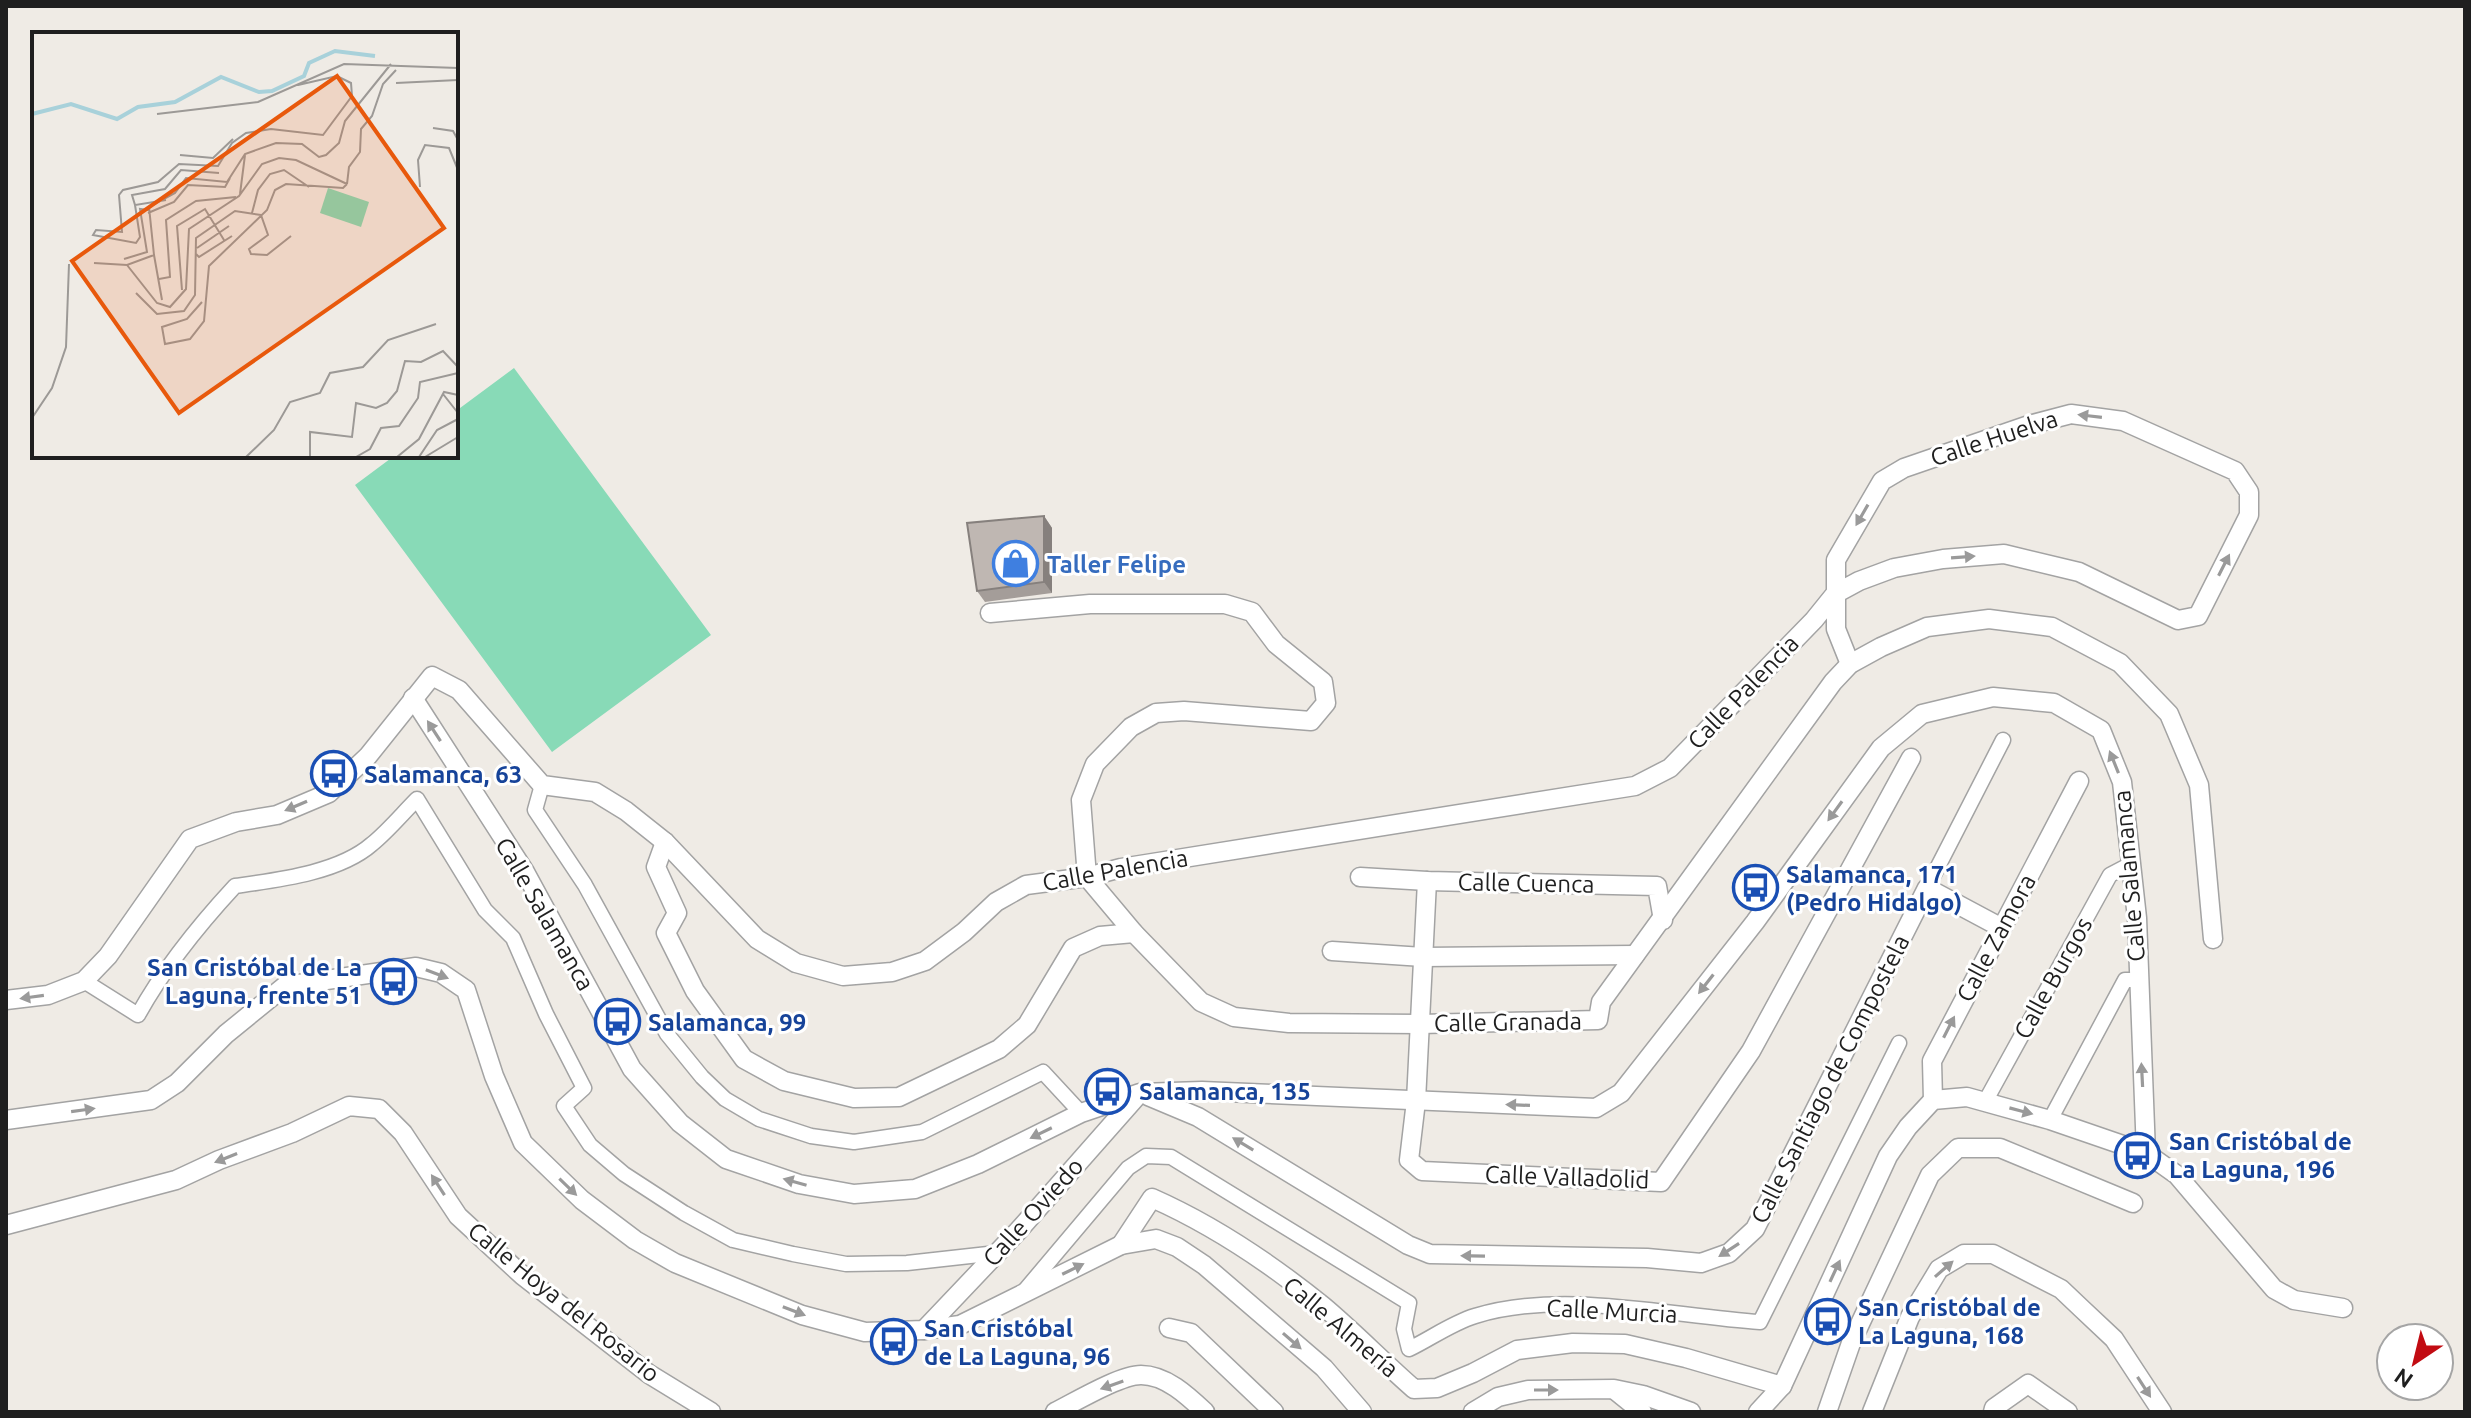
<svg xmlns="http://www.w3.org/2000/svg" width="2471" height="1418" viewBox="0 0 2471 1418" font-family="Ubuntu,sans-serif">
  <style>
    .pitch { fill: #88dab7 }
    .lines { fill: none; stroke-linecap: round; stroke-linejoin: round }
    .pedestrian-casing { stroke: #a3a3a3; stroke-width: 17 }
    .minor-casing { stroke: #a3a3a3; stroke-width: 21 }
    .pedestrian { stroke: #fff; stroke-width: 14 }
    .minor { stroke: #fff; stroke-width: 18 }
    .wall { fill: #a49d99 }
    .shaded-wall { fill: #86807d }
    .building { fill: #bfb7b2; stroke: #86807d; stroke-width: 2 }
    .oneway { fill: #9a9a9a }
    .labels { text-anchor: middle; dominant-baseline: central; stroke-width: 6; stroke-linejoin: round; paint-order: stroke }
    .street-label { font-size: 24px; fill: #1f1f1f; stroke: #fff }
    .shop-label { font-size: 24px; font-weight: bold; fill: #366cbe; stroke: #fff; text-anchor: start }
    .transit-label { font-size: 24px; font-weight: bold; fill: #164399; stroke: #fff; text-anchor: start }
    .inset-river { fill: none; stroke: #a8d1da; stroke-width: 4 }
    .inset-road { fill: none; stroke: #9c9996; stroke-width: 2 }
    .view { fill: #e8590c; fill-opacity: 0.15; stroke: #e8590c; stroke-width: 4 }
    .inset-edge { fill: none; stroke: #1f1f1f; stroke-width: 4 }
  </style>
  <rect width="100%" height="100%" fill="#efebe5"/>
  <polygon class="pitch" points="514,368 711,635 552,752 355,485 394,456 456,456 456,411"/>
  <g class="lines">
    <defs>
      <g id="pedestrian">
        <polyline points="542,785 535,810 585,885 667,1034 702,1077 725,1099 759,1119 811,1136 854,1142 922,1132 1043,1072 1081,1113"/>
        <polyline points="1927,888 2003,740"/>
        <path d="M84,981L138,1015C164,968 198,926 235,886C277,880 339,873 372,844C388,831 402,814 417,799L485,910L513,938L546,1014L584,1088L564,1106L590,1145L624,1174L684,1213L733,1240L793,1254L846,1264L907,1263L997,1253"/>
        <polyline points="1985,1102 2110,875 2131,864"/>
        <polyline points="2050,1120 2125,980 2138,980"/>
        <path d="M1026,1289L1128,1168L1146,1156L1171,1157L1409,1303L1404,1329L1409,1349C1430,1339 1452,1323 1475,1316C1562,1289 1670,1316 1760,1322L1899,1043"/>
      </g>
      <g id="minor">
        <polyline points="990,613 1090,604 1225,604 1252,612 1276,644 1323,682 1326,703 1311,721 1184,711 1156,713 1131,727 1095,764 1081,800 1087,877"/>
        <polyline points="413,698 525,872 632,1069 680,1123 726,1159 799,1184 854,1194 915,1189 978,1164 1081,1113 1140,1093 1202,1091 1596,1108 1621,1093 1755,922 1881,748 1922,714 1993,697 2054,703 2101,730 2122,782 2137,918 2146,1153"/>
        <polyline points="665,842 656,867 677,913 666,933 695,991 744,1059 784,1081 854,1098 899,1097 999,1049 1027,1025 1073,948 1100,936 1134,933"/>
        <polyline points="1087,877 1134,933 1201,1002 1234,1017 1289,1023 1420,1024 1598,1020 1601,1002 1833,682 1850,664 1881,647 1927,627 1989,619 2052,627 2120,663 2169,714 2199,785 2213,939"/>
        <polyline points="1360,877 1427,881 1657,886 1663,920"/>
        <polyline points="1427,881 1416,1101 1409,1160 1422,1171 1661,1182 1751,1051 1911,758"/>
        <polyline points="1332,951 1423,957 1635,955"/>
        <polyline points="6,1000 48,995 84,981 108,956 190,839 236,822 277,815 329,793 368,756 432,676 459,690 542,785 595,792 626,811 665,842 757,939 796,963 843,976 892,972 925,961 964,932 996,902 1026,885 1087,877 1121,868 1635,786 1670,768 1814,620 1835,594 1859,581 1894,568 1943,559 2004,554 2079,572 2178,620 2198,616 2249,515 2249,492 2235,471 2123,421 2071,414 2029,425 1904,468 1882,481 1836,560 1836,629 1850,664"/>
        <polyline points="1148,1096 1198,1117 1408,1245 1430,1254 1647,1258 1701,1263 1729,1253 1755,1229 1927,888 2000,927"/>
        <polyline points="1933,1100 1932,1061 2079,781"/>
        <polyline points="6,1120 151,1100 177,1083 226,1034 285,986 416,967 441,973 466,990 494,1076 523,1143 582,1200 635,1240 675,1263 802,1315 865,1332 924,1330 960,1325 1121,1245 1156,1239 1177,1247 1204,1265 1324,1368 1362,1412"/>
        <polyline points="6,1225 176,1180 219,1160 292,1133 349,1106 379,1109 403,1133 458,1216 523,1276 649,1374 711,1412"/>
        <path d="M1121,1245L1152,1198C1213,1225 1271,1264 1323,1306C1354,1332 1383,1362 1414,1389L1437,1388L1473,1373L1517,1350L1573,1343L1625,1344L1686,1358L1782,1386"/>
        <polyline points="1169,1328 1191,1333 1274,1412"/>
        <polyline points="924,1330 1018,1231 1138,1095"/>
        <polyline points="1616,1391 1642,1412"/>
        <path d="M1055,1412C1075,1402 1120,1375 1141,1375C1166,1375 1188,1396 1205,1412"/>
        <polyline points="1473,1412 1498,1397 1528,1390 1614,1389 1643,1395 1691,1412"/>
        <polyline points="1758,1412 1782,1386 1888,1156 1908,1127 1933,1100 1967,1097 2050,1120 2146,1153 2177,1175 2274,1289 2294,1300 2343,1308"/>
        <polyline points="1827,1412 1851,1343 1930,1175 1958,1148 2000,1148 2133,1203"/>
        <polyline points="1872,1412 1910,1317 1939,1269 1964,1254 1993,1254 2061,1289 2081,1308 2114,1339 2162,1412"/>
        <polyline points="1993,1412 1994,1408 2028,1384 2068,1412"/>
      </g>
    </defs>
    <use href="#pedestrian" class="pedestrian-casing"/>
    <use href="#minor" class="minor-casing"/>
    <use href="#pedestrian" class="pedestrian"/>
    <use href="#minor" class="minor"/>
  </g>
  <polygon class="wall" points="1044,516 1052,528 1052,593 985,602 977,591"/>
  <polygon class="shaded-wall" points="1044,516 1052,528 1052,593 1044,582"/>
  <polygon class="building" points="1044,516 1044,582 977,591 967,523"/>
  <defs><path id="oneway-solid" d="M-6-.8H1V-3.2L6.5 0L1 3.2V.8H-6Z" transform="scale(2)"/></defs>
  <g class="oneway">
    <use href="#oneway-solid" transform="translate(2090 416) rotate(-173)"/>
    <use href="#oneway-solid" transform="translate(1862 515) rotate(120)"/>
    <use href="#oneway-solid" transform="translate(1963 557) rotate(-4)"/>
    <use href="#oneway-solid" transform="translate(2224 565) rotate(-63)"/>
    <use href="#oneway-solid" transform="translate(434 731) rotate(-123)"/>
    <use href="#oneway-solid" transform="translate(2114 762) rotate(-112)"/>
    <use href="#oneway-solid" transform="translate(296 806) rotate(157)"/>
    <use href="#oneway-solid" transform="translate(1835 811) rotate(126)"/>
    <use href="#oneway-solid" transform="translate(437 974) rotate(21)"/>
    <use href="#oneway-solid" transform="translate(1706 984) rotate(128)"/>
    <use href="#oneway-solid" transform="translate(32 997) rotate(172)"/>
    <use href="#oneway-solid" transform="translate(1949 1027) rotate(-63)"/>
    <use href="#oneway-solid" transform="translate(2142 1075) rotate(-93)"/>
    <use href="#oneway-solid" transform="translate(1518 1105) rotate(-178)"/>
    <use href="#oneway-solid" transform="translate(83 1110) rotate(-8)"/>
    <use href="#oneway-solid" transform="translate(2021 1111) rotate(15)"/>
    <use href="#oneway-solid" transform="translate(1041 1133) rotate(154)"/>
    <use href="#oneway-solid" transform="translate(1243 1144) rotate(-149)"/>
    <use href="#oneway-solid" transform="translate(226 1158) rotate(158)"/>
    <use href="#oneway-solid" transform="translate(795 1182) rotate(-164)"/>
    <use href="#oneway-solid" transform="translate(438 1185) rotate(-123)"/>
    <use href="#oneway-solid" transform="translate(568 1187) rotate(44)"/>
    <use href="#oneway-solid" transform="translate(1729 1250) rotate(147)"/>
    <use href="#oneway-solid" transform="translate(1473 1256) rotate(-179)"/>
    <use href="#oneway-solid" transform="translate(1073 1269) rotate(-26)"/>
    <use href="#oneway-solid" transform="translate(1944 1269) rotate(-41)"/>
    <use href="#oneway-solid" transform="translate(1835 1271) rotate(-65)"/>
    <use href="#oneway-solid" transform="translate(794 1311) rotate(21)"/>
    <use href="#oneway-solid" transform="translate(1292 1341) rotate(41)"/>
    <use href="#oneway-solid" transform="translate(1112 1385) rotate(161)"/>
    <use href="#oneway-solid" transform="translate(2144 1387) rotate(57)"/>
    <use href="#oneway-solid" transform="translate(1546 1390)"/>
  </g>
  <defs>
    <symbol id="shop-ring" viewBox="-11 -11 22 22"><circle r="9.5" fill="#fff" stroke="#3f7fe0" stroke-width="1.5"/><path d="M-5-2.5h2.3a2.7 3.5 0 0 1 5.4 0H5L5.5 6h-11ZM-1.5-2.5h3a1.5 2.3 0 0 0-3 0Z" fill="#3f7fe0"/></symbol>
    <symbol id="bus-ring" viewBox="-11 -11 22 22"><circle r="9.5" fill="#fff" stroke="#1a4fb4" stroke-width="1.5"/><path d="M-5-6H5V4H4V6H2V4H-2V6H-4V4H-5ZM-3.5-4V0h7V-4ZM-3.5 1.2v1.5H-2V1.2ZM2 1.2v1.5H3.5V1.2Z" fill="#1a4fb4"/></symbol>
  </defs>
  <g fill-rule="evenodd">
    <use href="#shop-ring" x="990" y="538" width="51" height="51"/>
    <use href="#bus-ring" x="308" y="748" width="51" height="51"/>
    <use href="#bus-ring" x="1730" y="862" width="51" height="51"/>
    <use href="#bus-ring" x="368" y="956" width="51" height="51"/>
    <use href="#bus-ring" x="592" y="996" width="51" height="51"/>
    <use href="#bus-ring" x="1082" y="1066" width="51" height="51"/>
    <use href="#bus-ring" x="2112" y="1130" width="51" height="51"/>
    <use href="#bus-ring" x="1802" y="1296" width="51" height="51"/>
    <use href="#bus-ring" x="868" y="1316" width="51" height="51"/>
  </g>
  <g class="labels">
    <g class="street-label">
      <text transform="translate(1994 438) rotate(-18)">Calle Huelva</text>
      <text transform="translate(1743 692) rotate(-46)">Calle Palencia</text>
      <text transform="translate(1115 870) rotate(-10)">Calle Palencia</text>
      <text transform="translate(2129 876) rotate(-95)">Calle Salamanca</text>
      <text transform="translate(1526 883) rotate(1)">Calle Cuenca</text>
      <text transform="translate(545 914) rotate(60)">Calle Salamanca</text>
      <text transform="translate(1996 938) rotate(-62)">Calle Zamora</text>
      <text transform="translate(2053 978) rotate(-61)">Calle Burgos</text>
      <text transform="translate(1508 1022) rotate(-1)">Calle Granada</text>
      <text transform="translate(1830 1079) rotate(-63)">Calle Santiago de Compostela</text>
      <text transform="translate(1567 1177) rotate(2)">Calle Valladolid</text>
      <text transform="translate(1033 1212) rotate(-48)">Calle Oviedo</text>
      <text transform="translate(564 1302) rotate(39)">Calle Hoya del Rosario</text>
      <text transform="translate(1612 1311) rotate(3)">Calle Murcia</text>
      <text transform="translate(1341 1327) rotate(40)">Calle Almería</text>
    </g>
    <g class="shop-label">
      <text x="1047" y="564">Taller Felipe</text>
    </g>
    <g class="transit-label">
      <text x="364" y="774">Salamanca, 63</text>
      <text x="1786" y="874">Salamanca, 171<tspan x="1786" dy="28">(Pedro Hidalgo)</tspan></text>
      <text x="362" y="967" text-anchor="end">San Cristóbal de La<tspan x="362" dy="28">Laguna, frente 51</tspan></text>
      <text x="648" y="1022">Salamanca, 99</text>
      <text x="1139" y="1091">Salamanca, 135</text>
      <text x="2169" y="1141">San Cristóbal de<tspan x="2169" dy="28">La Laguna, 196</tspan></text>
      <text x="1858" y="1307">San Cristóbal de<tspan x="1858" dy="28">La Laguna, 168</tspan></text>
      <text x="924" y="1328">San Cristóbal<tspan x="924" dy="28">de La Laguna, 96</tspan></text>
    </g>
  </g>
  <g transform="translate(32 32)">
    <rect width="426" height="426" fill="#efebe5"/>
    <path d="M296,156L337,170L329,195L288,181Z" fill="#88dab7"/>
    <path class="inset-river" d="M0,82L39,72L85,87L106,75L143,70L189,45L227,60L240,59L272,44L277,31L303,19L343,24"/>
    <path class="inset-road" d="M364,51L426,48M125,82L226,70L312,32L426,36M401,96L421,99L426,108M148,123L181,126L201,107M315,152L317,135L328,120L329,97L340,84L351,52L364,38M388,155L386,128L393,113L417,116L426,138M208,162L213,123M134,168L103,173L108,205L104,211L61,203L64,198L90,200L87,163L91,158L126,150L147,132L186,134L200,111L214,101L239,97L291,103L320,64L319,51L305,44L266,53M103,173L100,163L133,157L149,138L187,141M116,181L142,170L156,153L193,155L198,146M220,181L226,158L238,142L252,138L277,155M229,183L236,203L217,217L219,222L235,223L259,204M165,216L197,194M164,222L167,225L200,204M122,223L130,268M92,227L115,220L108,177L117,178M62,231L95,233L122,223L117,175L143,161L154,146L195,150L213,122L244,111L270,112L287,125L294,123L307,111L313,89L359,32M95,233L125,271L138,275L154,257L157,197L207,164L230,132L247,126L264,128L315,152M127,247L138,245L134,188L164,169L204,165M150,258L145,194L173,177L192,208M104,261L125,282L152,279L163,263L164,206L203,179L229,183M170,270L155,287L130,295L133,312L158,307L172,289L177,234L235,178L243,158L254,152L311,156L315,152M411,362L426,381M0,386L20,356L34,315L37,232M214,425L242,398L258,370L288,361L298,341L331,335L356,308L404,292M278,425V400L320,405L324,371L344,376L355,371L365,359L373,329L389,330L411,319L426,335M324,425L338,417L349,396L367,394L386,366L388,350L426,341M365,425L387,407L412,360L426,363M387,425L405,398L426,387M393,425L426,405"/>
    <path class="view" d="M305,44L412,196L147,381L40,229Z"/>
    <rect width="426" height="426" class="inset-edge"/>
  </g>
  <rect width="2471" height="1418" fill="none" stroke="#1f1f1f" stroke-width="16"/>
  <g transform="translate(2415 1362) rotate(215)"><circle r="38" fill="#ffffff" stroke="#a5a5a5" stroke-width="2"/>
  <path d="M0-6L14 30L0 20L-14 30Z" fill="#c20b12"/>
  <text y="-12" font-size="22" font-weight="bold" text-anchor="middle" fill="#1f1f1f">N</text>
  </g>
</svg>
